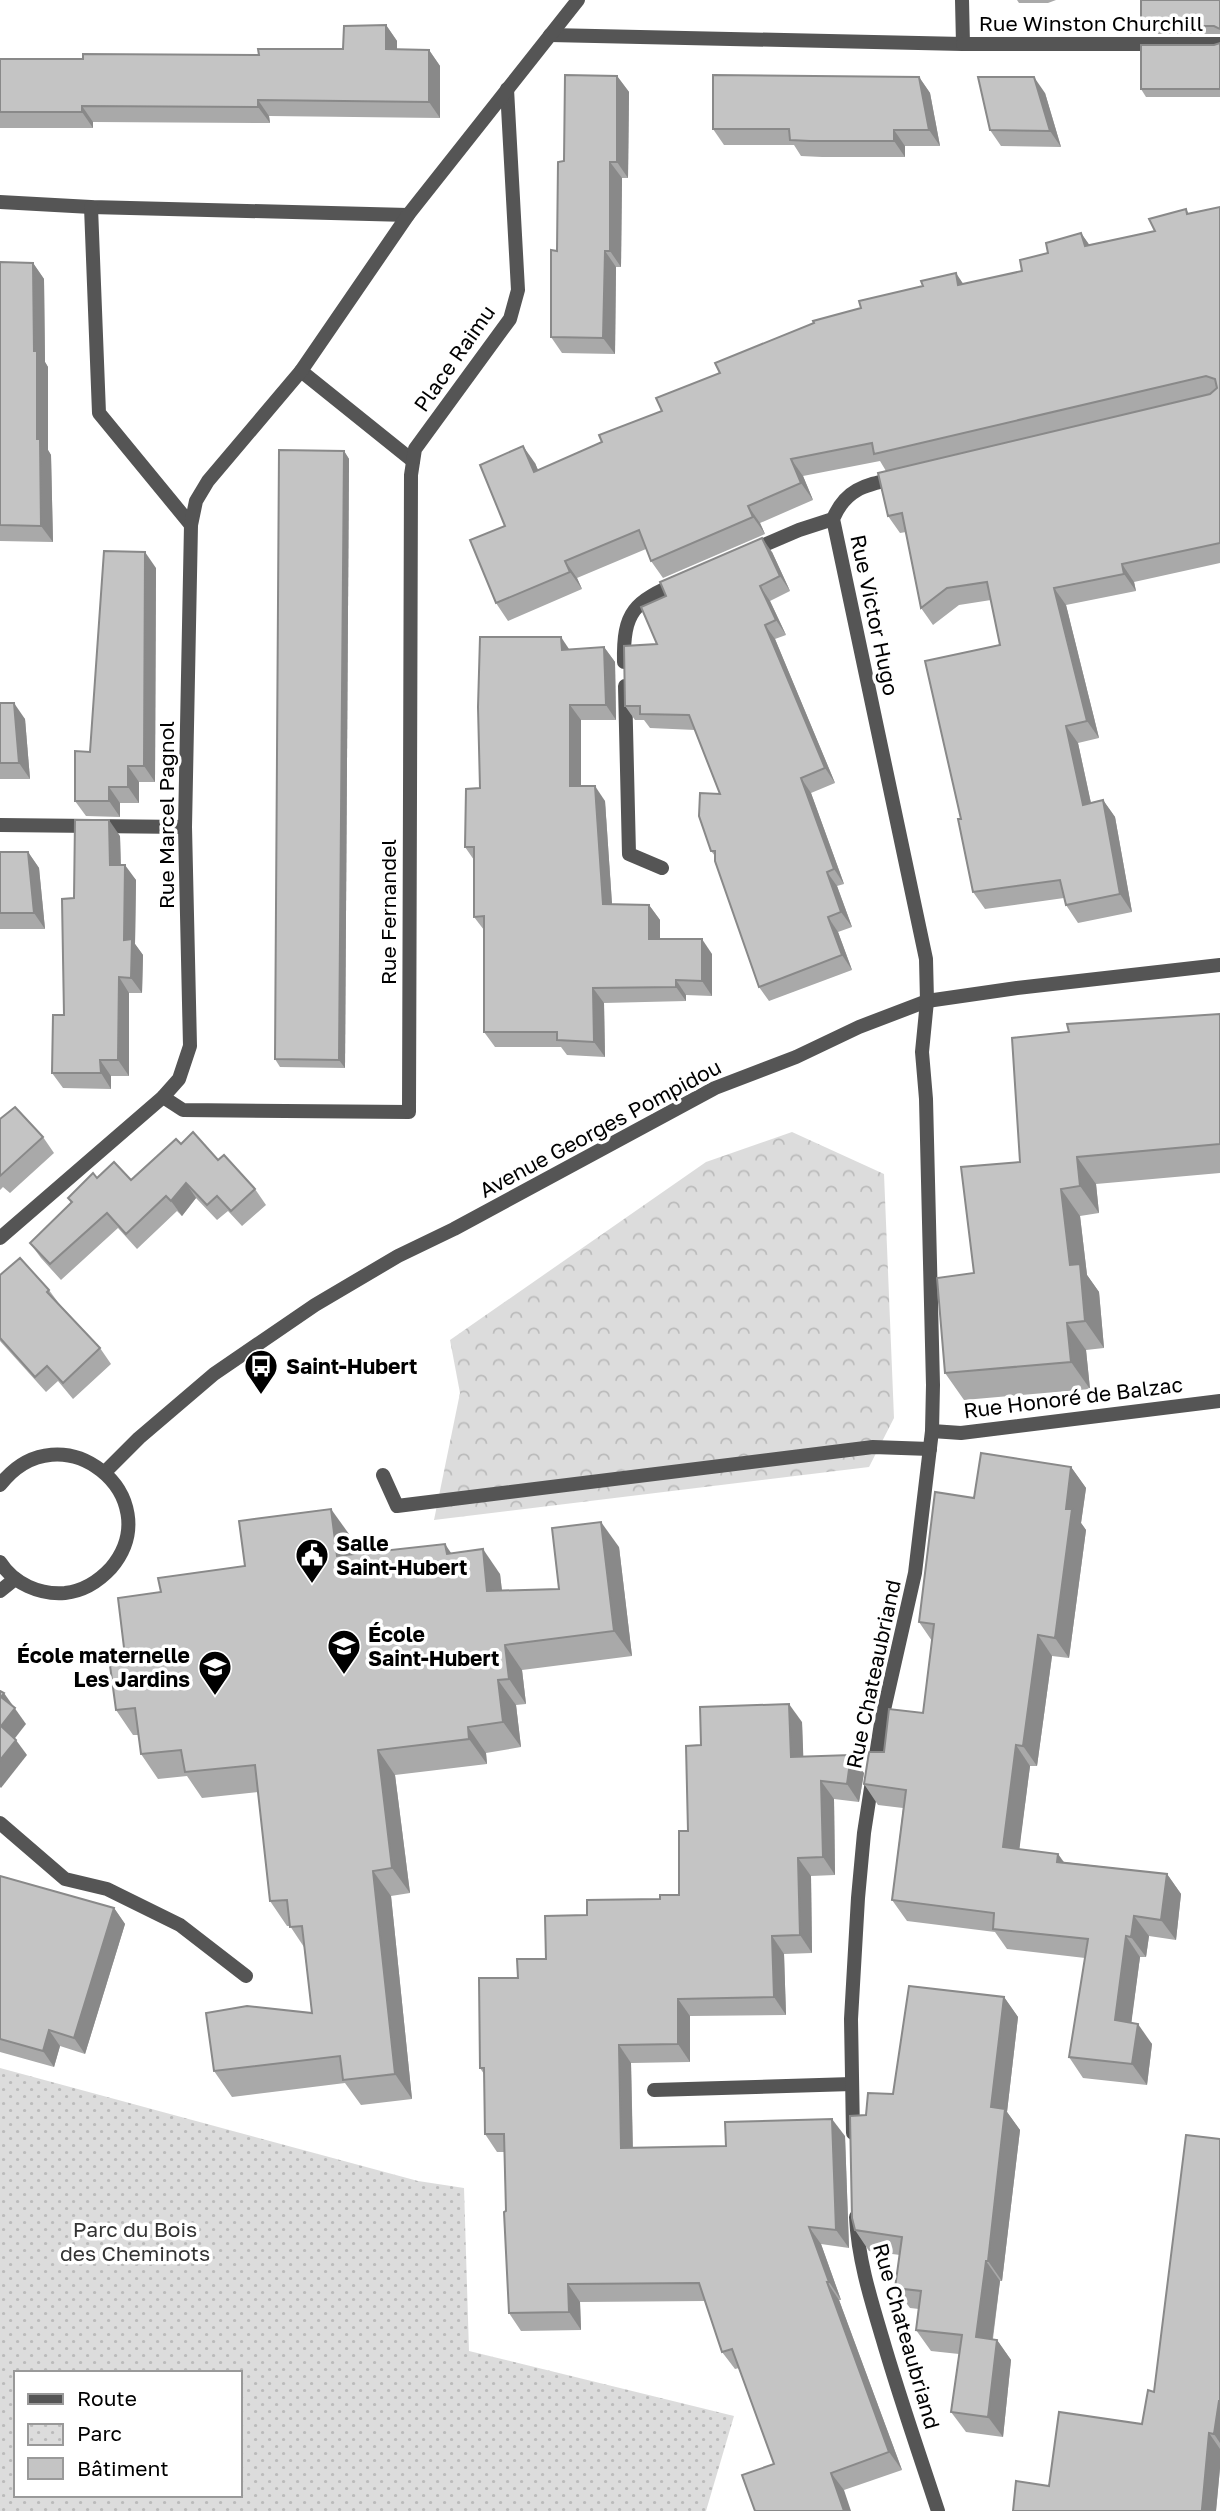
<svg xmlns="http://www.w3.org/2000/svg" width="1220" height="2511" viewBox="0 0 1220 2511" font-family="'Golos Text',sans-serif">
  <style>
    .forest { fill: url(#forest-crowns) }
    .park { fill: url(#park-dots); fill-rule: evenodd }
    .lines { fill: none; stroke-linecap: round; stroke-linejoin: round }
    .street { stroke: #555; stroke-width: 14 }
    .wall { fill: #a9a9a9 }
    .shaded-wall { fill: #898989 }
    .building { fill: #c4c4c4; stroke: #898989; stroke-width: 2 }
    .labels { text-anchor: middle; dominant-baseline: central; stroke-width: 7; stroke-linejoin: round; paint-order: stroke }
    .street-label { font-size: 21px; fill: #000; stroke: #fff }
    .poi-label { font-size: 21px; font-weight: bold; fill: #000; stroke: #fff; text-anchor: start }
    .park-label { font-size: 21px; fill: #333; stroke: #fff }
  </style>
  <defs>
    <pattern id="forest-crowns" width="20" height="18" patternUnits="userSpaceOnUse" patternTransform="scale(1.75)"><rect width="20" height="18" fill="#dcdcdc"/><path d="M2 6a3 3 0 1 1 6 0M12 15a3 3 0 1 1 6 0" fill="none" stroke="#bbb"/></pattern>
    <pattern id="park-dots" width="8" height="8" patternUnits="userSpaceOnUse" patternTransform="scale(1.75)"><rect width="8" height="8" fill="#dcdcdc"/><path d="M2 2h.1M6 6h.1" fill="none" stroke="#bbb" stroke-width="1.8" stroke-linecap="round"/></pattern>
  </defs>
  <rect width="100%" height="100%" fill="#fff"/>
  <polygon class="forest" points="792,1132 884,1174 894,1418 869,1467 434,1520 460,1393 450,1340 706,1162"/>
  <path class="park" d="M0,2068L418,2181L464,2188L469,2351L734,2416L706,2511H0ZM16,2373H240V2495H16Z"/>
  <g class="lines">
    <g class="street">
      <polyline points="550,35 963,44 962,0"/>
      <polyline points="963,44 1220,44"/>
      <polyline points="0,202 91,207 408,215"/>
      <polyline points="91,207 99,413 191,525"/>
      <polyline points="301,371 413,461"/>
      <polyline points="750,551 799,530 833,519"/>
      <path d="M624,662C623,611 634,602 680,582"/>
      <polyline points="625,686 629,854 662,868"/>
      <polyline points="0,825 185,827"/>
      <polyline points="163,1097 183,1110 409,1112 411,475 415,449 510,319 518,290 507,89"/>
      <polyline points="0,1238 163,1097 179,1079 190,1046 185,827 191,525 196,501 208,481 301,371 408,215 578,0"/>
      <polyline points="932,1431 961,1433 1220,1401"/>
      <polyline points="105,1472 139,1438 214,1374 315,1305 398,1256 454,1229 715,1088 796,1057 859,1027 927,1001 1017,988 1220,965"/>
      <polyline points="383,1475 397,1506 873,1447 930,1449"/>
      <path d="M0,1485C61,1406 171,1497 111,1568C99,1581 83,1591 65,1593C40,1595 14,1584 0,1562"/>
      <polyline points="0,1591 15,1579"/>
      <polyline points="0,1823 65,1879 107,1889 180,1925 246,1976"/>
      <polyline points="654,2090 852,2084"/>
      <path d="M853,2133L851,2019L858,1898L864,1833L881,1723L915,1573L932,1431L933,1385L926,1099L922,1052L927,1001L926,959L833,519C846,488 866,485 897,478"/>
      <path d="M856,2217C858,2258 870,2297 882,2337C899,2396 919,2453 938,2511"/>
    </g>
  </g>
  <g class="wall">
    <polygon points="1017,0 1056,0 1048,3 1019,3"/>
    <polygon points="1220,0 1220,34 1146,34 1141,26"/>
    <polygon points="386,25 397,41 397,50 429,50 440,66 440,118 269,116 270,123 93,122 93,128 0,128 0,59 83,59 259,55 343,49"/>
    <polygon points="1220,43 1220,97 1146,97 1141,89"/>
    <polygon points="617,76 629,92 628,178 622,178 621,267 616,267 615,354 562,353 551,337 564,161"/>
    <polygon points="919,77 930,93 940,146 905,146 905,157 822,157 801,156 794,145 724,145 713,129"/>
    <polygon points="1045,93 1061,147 1001,146 990,130"/>
    <polygon points="1220,207 1220,563 1134,582 1136,591 1066,605 1099,738 1078,743 1091,803 1103,800 1115,817 1132,912 1078,923 1066,905 1064,898 985,909 973,892 961,819 1000,645 991,600 959,605 933,625 921,608 906,532 900,533 888,516 886,471 880,461 803,476 813,500 760,523 765,534 663,578 651,561 646,549 577,578 582,589 508,621 496,603 505,526 535,463 538,470 602,442 662,411 963,284 1022,271 1081,233 1089,245 1155,231 1186,209 1189,214"/>
    <polygon points="0,262 33,263 44,279 45,362 48,367 48,450 51,455 53,542 0,541"/>
    <polygon points="344,451 349,459 345,1068 280,1067 275,1059"/>
    <polygon points="772,552 790,591 770,601 786,635 775,639 835,783 811,793 844,884 837,886 852,927 838,932 852,970 769,1001 759,987 715,856 711,851 720,794 695,730 650,728 644,720 635,720 625,706"/>
    <polygon points="156,568 155,782 139,782 139,803 120,803 120,817 86,816 75,801 90,752"/>
    <polygon points="604,647 615,662 616,720 581,720 581,786 605,801 612,904 649,905 660,920 660,939 712,954 712,996 686,995 686,1001 604,1003 605,1057 567,1055 561,1047 495,1047 484,1032 484,930 474,917 474,860 465,847 480,788 570,650"/>
    <polygon points="0,703 25,719 30,779 0,779"/>
    <polygon points="120,836 121,865 136,880 135,944 143,955 142,993 129,993 129,1076 111,1076 111,1089 63,1088 52,1073 64,1015 74,898"/>
    <polygon points="28,852 39,868 45,929 0,929 0,853"/>
    <polygon points="1220,1014 1220,1173 1096,1184 1099,1213 1080,1216 1087,1275 1099,1292 1104,1348 1086,1350 1090,1389 964,1400 945,1373 974,1273 1020,1162 1069,1032"/>
    <polygon points="0,1119 43,1137 54,1153 10,1193 3,1187 0,1190"/>
    <polygon points="181,1144 218,1160 255,1189 266,1205 242,1226 228,1211 217,1220 196,1198 182,1216 177,1211 137,1249 118,1228 61,1280 41,1258 30,1243 71,1203 68,1198 97,1178 131,1180"/>
    <polygon points="0,1275 49,1290 60,1305 100,1348 111,1364 73,1399 58,1381 46,1392 0,1341"/>
    <polygon points="1071,1467 1086,1488 1081,1523 1086,1530 1069,1658 1052,1656 1037,1766 1030,1766 1019,1849 1058,1854 1064,1862 1167,1874 1181,1894 1176,1940 1149,1936 1146,1957 1140,1957 1131,2023 1152,2044 1147,2085 1083,2078 1069,2057 1085,1958 1007,1949 995,1932 907,1921 892,1900 903,1808 878,1805 864,1784 884,1752 923,1713 932,1641 919,1622 974,1498"/>
    <polygon points="349,1534 351,1555 451,1553 500,1574 502,1591 559,1589 619,1547 632,1656 522,1670 526,1704 516,1705 521,1747 486,1753 487,1764 395,1775 410,1893 391,1896 412,2099 361,2105 345,2083 232,2097 214,2071 312,2013 304,1947 290,1926 287,1926 270,1901 258,1792 202,1798 187,1776 158,1779 141,1754 138,1735 133,1735 116,1710 125,1656 161,1592"/>
    <polygon points="802,1722 803,1756 864,1773 859,1802 834,1799 835,1875 811,1876 812,1953 784,1954 786,2015 690,2016 690,2062 631,2063 633,2148 726,2146 845,2136 849,2248 821,2244 841,2300 839,2300 902,2470 844,2490 774,2464 739,2368 735,2369 722,2352 705,2301 580,2302 581,2330 521,2331 509,2313 504,2152 497,2152 485,2134 484,2074 480,2068 518,1978 546,1959 587,1915 679,1895 701,1745"/>
    <polygon points="0,1876 114,1908 125,1924 85,2054 60,2046 54,2067 0,2052"/>
    <polygon points="1004,1997 1018,2017 1007,2112 1020,2130 1002,2281 1000,2281 993,2339 997,2340 1011,2360 1003,2437 966,2432 951,2412 959,2354 931,2351 916,2330 919,2309 910,2308 895,2288 900,2255 869,2251 855,2230 866,2115 893,2094"/>
    <polygon points="1220,2139 1220,2468 1216,2511 1013,2511 1142,2424 1154,2392"/>
  </g>
  <g class="shaded-wall">
    <polygon points="386,25 397,41 397,65 386,49"/>
    <polygon points="429,50 440,66 440,118 429,102"/>
    <polygon points="617,76 629,92 628,178 617,162"/>
    <polygon points="919,77 930,93 940,146 929,130"/>
    <polygon points="1034,77 1045,93 1061,147 1050,131"/>
    <polygon points="258,100 269,116 270,123 258,107"/>
    <polygon points="82,106 93,122 93,128 82,112"/>
    <polygon points="894,130 905,146 905,157 894,141"/>
    <polygon points="610,162 622,178 621,267 610,251"/>
    <polygon points="1081,233 1093,250 1085,246"/>
    <polygon points="605,251 616,267 615,354 603,338"/>
    <polygon points="33,263 44,279 45,362 48,367 48,450 51,455 53,542 41,526 34,351"/>
    <polygon points="956,273 968,291 958,285"/>
    <polygon points="523,446 535,463 546,489 534,472"/>
    <polygon points="344,451 349,459 345,1068 339,1060"/>
    <polygon points="791,459 803,476 813,500 801,483"/>
    <polygon points="748,506 760,523 765,534 753,517"/>
    <polygon points="762,538 772,552 790,591 780,576"/>
    <polygon points="145,552 156,568 155,782 144,766"/>
    <polygon points="565,561 577,578 582,589 570,572"/>
    <polygon points="1122,564 1134,582 1136,591 1124,574"/>
    <polygon points="760,586 770,601 786,635 776,620"/>
    <polygon points="1054,588 1066,605 1099,738 1087,721"/>
    <polygon points="765,625 775,639 835,783 825,768"/>
    <polygon points="561,637 571,652 562,650"/>
    <polygon points="604,647 615,662 616,720 606,705"/>
    <polygon points="14,703 25,719 30,779 19,763"/>
    <polygon points="570,705 581,720 581,801 570,786"/>
    <polygon points="1066,726 1078,743 1095,822 1083,805"/>
    <polygon points="128,766 139,782 139,803 128,787"/>
    <polygon points="801,778 811,793 844,884 834,869"/>
    <polygon points="595,786 605,801 613,919 603,904"/>
    <polygon points="109,787 120,803 120,817 109,801"/>
    <polygon points="1103,800 1115,817 1132,912 1120,894"/>
    <polygon points="109,820 120,836 121,880 110,865"/>
    <polygon points="28,852 39,868 45,929 34,913"/>
    <polygon points="125,865 136,880 135,944 143,955 142,993 131,978 124,940"/>
    <polygon points="827,872 837,886 852,927 841,912"/>
    <polygon points="649,905 660,920 660,954 649,939"/>
    <polygon points="828,917 838,932 852,970 842,955"/>
    <polygon points="702,939 712,954 712,996 702,981"/>
    <polygon points="119,977 129,993 129,1076 118,1060"/>
    <polygon points="676,980 686,995 686,1001 676,987"/>
    <polygon points="593,988 604,1003 605,1057 594,1042"/>
    <polygon points="100,1060 111,1076 111,1089 101,1073"/>
    <polygon points="1077,1157 1096,1184 1099,1213 1080,1186"/>
    <polygon points="186,1183 196,1198 182,1216 171,1201"/>
    <polygon points="1061,1189 1080,1216 1087,1275 1099,1292 1104,1348 1085,1321 1070,1265"/>
    <polygon points="1067,1323 1086,1350 1090,1389 1071,1362"/>
    <polygon points="1071,1467 1086,1488 1081,1523 1086,1530 1069,1658 1055,1638 1066,1509"/>
    <polygon points="331,1509 349,1534 354,1582 337,1556"/>
    <polygon points="601,1522 619,1547 632,1656 614,1631"/>
    <polygon points="445,1544 462,1569 447,1554"/>
    <polygon points="483,1549 500,1574 505,1617 487,1591"/>
    <polygon points="1038,1635 1052,1656 1037,1766 1023,1746"/>
    <polygon points="505,1645 522,1670 526,1704 509,1679"/>
    <polygon points="498,1680 516,1705 521,1747 503,1722"/>
    <polygon points="4,1693 26,1724 12,1742 1,1726 1,1697"/>
    <polygon points="789,1704 802,1722 804,1774 791,1757"/>
    <polygon points="468,1727 486,1753 487,1764 469,1739"/>
    <polygon points="16,1740 27,1755 1,1788 0,1787 0,1760"/>
    <polygon points="1016,1745 1030,1766 1017,1868 1003,1847"/>
    <polygon points="378,1750 395,1775 410,1893 392,1868"/>
    <polygon points="851,1755 864,1773 859,1802 847,1784"/>
    <polygon points="821,1781 834,1799 835,1875 823,1857"/>
    <polygon points="1058,1854 1072,1875 1057,1862"/>
    <polygon points="798,1858 811,1876 812,1953 800,1935"/>
    <polygon points="373,1871 391,1896 412,2099 395,2074"/>
    <polygon points="1167,1874 1181,1894 1176,1940 1161,1920"/>
    <polygon points="114,1908 125,1924 85,2054 74,2038"/>
    <polygon points="1134,1916 1149,1936 1146,1957 1131,1937"/>
    <polygon points="772,1936 784,1954 786,2015 774,1997"/>
    <polygon points="1126,1936 1140,1957 1129,2041 1115,2020"/>
    <polygon points="1004,1997 1018,2017 1007,2112 1020,2130 1002,2281 988,2261 991,2107"/>
    <polygon points="678,1999 690,2016 690,2062 678,2044"/>
    <polygon points="1138,2024 1152,2044 1147,2085 1132,2064"/>
    <polygon points="49,2030 60,2046 54,2067 43,2051"/>
    <polygon points="619,2045 631,2063 633,2166 621,2148"/>
    <polygon points="832,2119 845,2136 849,2248 836,2230"/>
    <polygon points="809,2227 821,2244 841,2300 829,2282"/>
    <polygon points="986,2261 1000,2281 990,2357 976,2337"/>
    <polygon points="827,2282 839,2300 902,2470 889,2452"/>
    <polygon points="568,2284 580,2302 581,2330 569,2312"/>
    <polygon points="997,2340 1011,2360 1003,2437 988,2417"/>
    <polygon points="1219,2401 1220,2403 1220,2443 1214,2434"/>
    <polygon points="1209,2433 1220,2449 1220,2468 1216,2511 1203,2511 1202,2509"/>
    <polygon points="831,2473 844,2490 851,2511 844,2511"/>
  </g>
  <g class="building">
    <polygon points="1141,0 1220,0 1220,29 1214,26 1141,26"/>
    <polygon points="386,25 386,49 429,50 429,102 258,100 258,107 82,106 82,112 0,112 0,59 83,59 83,54 259,55 258,49 343,49 344,26"/>
    <polygon points="1220,43 1220,89 1141,89 1141,45 1214,45"/>
    <polygon points="565,75 617,76 617,162 610,162 610,251 605,251 603,338 551,337 551,250 557,251 558,162 564,161"/>
    <polygon points="713,75 919,77 929,130 894,130 894,141 810,141 790,140 789,129 713,129"/>
    <polygon points="978,77 1034,77 1050,131 990,130"/>
    <polygon points="1220,207 1220,543 1122,564 1124,574 1054,588 1087,721 1066,726 1083,805 1103,800 1120,894 1066,905 1060,880 973,892 958,819 961,819 925,661 1000,645 987,582 947,588 921,608 902,513 888,516 878,473 1210,394 1217,388 1215,379 1206,376 874,454 872,443 791,459 801,483 748,506 753,517 651,561 639,530 565,561 570,572 496,603 470,540 505,526 480,465 523,446 534,472 602,442 599,435 662,411 656,398 720,373 715,363 814,323 813,321 861,308 859,301 923,286 921,281 956,273 958,285 1022,271 1020,260 1048,253 1046,243 1081,233 1085,246 1155,231 1149,219 1186,209 1187,214"/>
    <polygon points="0,262 33,263 34,351 37,351 37,439 40,439 41,526 0,525"/>
    <polygon points="279,450 344,451 339,1060 275,1059"/>
    <polygon points="762,538 780,576 760,586 776,620 765,625 825,768 801,778 834,869 827,872 841,912 828,917 842,955 759,987 715,861 715,851 711,851 699,816 700,793 720,794 689,715 640,714 640,706 625,706 624,646 657,644 641,607 666,596 660,582"/>
    <polygon points="104,551 145,552 144,766 128,766 128,787 109,787 109,801 75,801 75,751 90,752"/>
    <polygon points="480,637 561,637 562,650 604,647 606,705 570,705 570,786 595,786 603,904 649,905 649,939 702,939 702,981 676,980 676,987 593,988 594,1042 557,1040 557,1032 484,1032 484,916 474,917 474,847 465,847 466,789 480,788 478,707"/>
    <polygon points="0,703 14,703 19,763 0,763"/>
    <polygon points="75,820 109,820 110,865 125,865 124,940 132,939 131,978 119,977 118,1060 100,1060 101,1073 52,1073 53,1015 64,1015 62,899 74,898"/>
    <polygon points="0,852 28,852 34,913 0,913"/>
    <polygon points="1220,1014 1220,1144 1077,1157 1080,1186 1061,1189 1070,1265 1080,1264 1085,1321 1067,1323 1071,1362 945,1373 937,1278 974,1273 961,1167 1020,1162 1012,1038 1069,1032 1067,1024"/>
    <polygon points="15,1107 43,1137 0,1176 0,1119"/>
    <polygon points="193,1132 218,1160 224,1155 255,1189 231,1211 217,1196 207,1205 186,1183 171,1201 166,1196 126,1234 107,1213 50,1264 30,1243 72,1202 68,1198 93,1173 97,1178 114,1162 131,1180 176,1139 181,1144"/>
    <polygon points="20,1258 49,1290 47,1292 100,1348 63,1383 47,1366 35,1377 0,1338 0,1275"/>
    <polygon points="981,1453 1071,1467 1066,1509 1072,1509 1055,1638 1038,1635 1023,1746 1016,1745 1003,1847 1058,1854 1057,1862 1167,1874 1161,1920 1134,1916 1131,1937 1126,1936 1115,2020 1138,2024 1132,2064 1069,2057 1088,1939 993,1929 994,1913 892,1900 906,1790 864,1784 869,1752 884,1752 889,1709 923,1713 934,1624 919,1622 935,1492 974,1498"/>
    <polygon points="331,1509 337,1556 445,1544 447,1554 483,1549 487,1591 559,1589 552,1528 601,1522 614,1631 505,1645 509,1679 498,1680 503,1722 468,1727 469,1739 378,1750 392,1868 373,1871 395,2074 343,2080 340,2056 214,2071 206,2013 247,2006 312,2013 302,1926 290,1927 287,1900 270,1901 255,1765 185,1772 181,1750 141,1754 135,1708 116,1710 109,1658 125,1656 118,1598 161,1592 158,1578 245,1566 239,1521"/>
    <polygon points="0,1691 4,1693 1,1697 15,1708 1,1726 16,1740 0,1760"/>
    <polygon points="789,1704 791,1757 851,1755 847,1784 821,1781 823,1857 798,1858 800,1935 772,1936 774,1997 678,1999 678,2044 619,2045 621,2148 726,2146 725,2122 832,2119 836,2230 809,2227 829,2282 827,2282 889,2452 831,2473 844,2511 755,2511 742,2475 774,2464 732,2349 722,2352 699,2283 568,2284 569,2312 509,2313 504,2212 506,2211 504,2134 485,2134 484,2068 480,2068 479,1978 518,1978 517,1959 546,1959 545,1916 587,1915 587,1900 660,1899 660,1895 679,1895 679,1831 688,1831 686,1746 701,1745 700,1707"/>
    <polygon points="0,1876 114,1908 74,2038 49,2030 43,2051 0,2039"/>
    <polygon points="909,1986 1004,1997 991,2107 1005,2109 988,2261 986,2261 976,2337 997,2340 988,2417 951,2412 962,2335 916,2330 921,2291 895,2288 902,2237 855,2230 852,2218 850,2116 866,2115 868,2093 893,2094"/>
    <polygon points="1186,2135 1220,2139 1220,2401 1219,2401 1214,2434 1209,2433 1202,2509 1206,2509 1206,2511 1013,2511 1016,2481 1049,2486 1059,2412 1142,2424 1148,2390 1154,2392"/>
  </g>
  <defs>
    <symbol id="bus-pin" viewBox="-11 -11 22 30"><path d="M0 17L-7.5 6A9.5 9.5 0 1 1 7.5 6Z" fill="#000" stroke="#fff"/><path d="M-5-6H5V4H4V6H2V4H-2V6H-4V4H-5ZM-3.5-4V0h7V-4ZM-3.5 1.2v1.5H-2V1.2ZM2 1.2v1.5H3.5V1.2Z" fill="#fff"/></symbol>
    <symbol id="civic-pin" viewBox="-11 -11 22 30"><path d="M0 17L-7.5 6A9.5 9.5 0 1 1 7.5 6Z" fill="#000" stroke="#fff"/><path d="M-.6-6.5H3V-4.5H.6V-3L4-1V1h2V6H-6V1h2V-1L-.6-3ZM-1.2 2.5V6h2.4V2.5Z" fill="#fff"/></symbol>
    <symbol id="school-pin" viewBox="-11 -11 22 30"><path d="M0 17L-7.5 6A9.5 9.5 0 1 1 7.5 6Z" fill="#000" stroke="#fff"/><path d="M0-5L7-2L0 1L-7-2ZM-4 1L0 2.5L4 1V4Q0 6-4 4Z" fill="#fff"/></symbol>
  </defs>
  <g fill-rule="evenodd">
    <use href="#bus-pin" x="242" y="1347" width="38" height="52"/>
    <use href="#civic-pin" x="293" y="1536" width="38" height="52"/>
    <use href="#school-pin" x="325" y="1627" width="38" height="52"/>
    <use href="#school-pin" x="196" y="1648" width="38" height="52"/>
  </g>
  <g class="labels">
    <g class="street-label">
      <text x="1091" y="23">Rue Winston Churchill</text>
      <text transform="translate(454 358) rotate(-55)">Place Raimu</text>
      <text transform="translate(875 615) rotate(78)">Rue Victor Hugo</text>
      <text transform="translate(166 815) rotate(-90)">Rue Marcel Pagnol</text>
      <text transform="translate(388 912) rotate(-90)">Rue Fernandel</text>
      <text transform="translate(600 1128) rotate(-28)">Avenue Georges Pompidou</text>
      <text transform="translate(1073 1397) rotate(-7)">Rue Honoré de Balzac</text>
      <text transform="translate(873 1674) rotate(-78)">Rue Chateaubriand</text>
      <text transform="translate(907 2336) rotate(74)">Rue Chateaubriand</text>
    </g>
    <g class="poi-label">
      <text x="286" y="1366">Saint-Hubert</text>
      <text x="336" y="1543">Salle<tspan x="336" dy="24">Saint-Hubert</tspan></text>
      <text x="368" y="1634">École<tspan x="368" dy="24">Saint-Hubert</tspan></text>
      <text x="190" y="1655" text-anchor="end">École maternelle<tspan x="190" dy="24">Les Jardins</tspan></text>
    </g>
    <g class="park-label">
      <text x="135" y="2229">Parc du Bois<tspan x="135" dy="24">des Cheminots</tspan></text>
    </g>
  </g>
  <rect x="14" y="2371" width="228" height="126" fill="#ffffff" stroke="#999999" stroke-width="2"/>
  <rect x="28" y="2394" width="35" height="10" fill="#555555" stroke="#999999" stroke-width="2"/>
  <text x="77" y="2406" font-size="21" fill="#000000">Route</text>
  <rect x="28" y="2424" width="35" height="21" fill="url(#park-dots)" stroke="#999999" stroke-width="2"/>
  <text x="77" y="2441" font-size="21" fill="#000000">Parc</text>
  <rect x="28" y="2458" width="35" height="21" fill="#c4c4c4" stroke="#999999" stroke-width="2"/>
  <text x="77" y="2476" font-size="21" fill="#000000">Bâtiment</text>
</svg>
